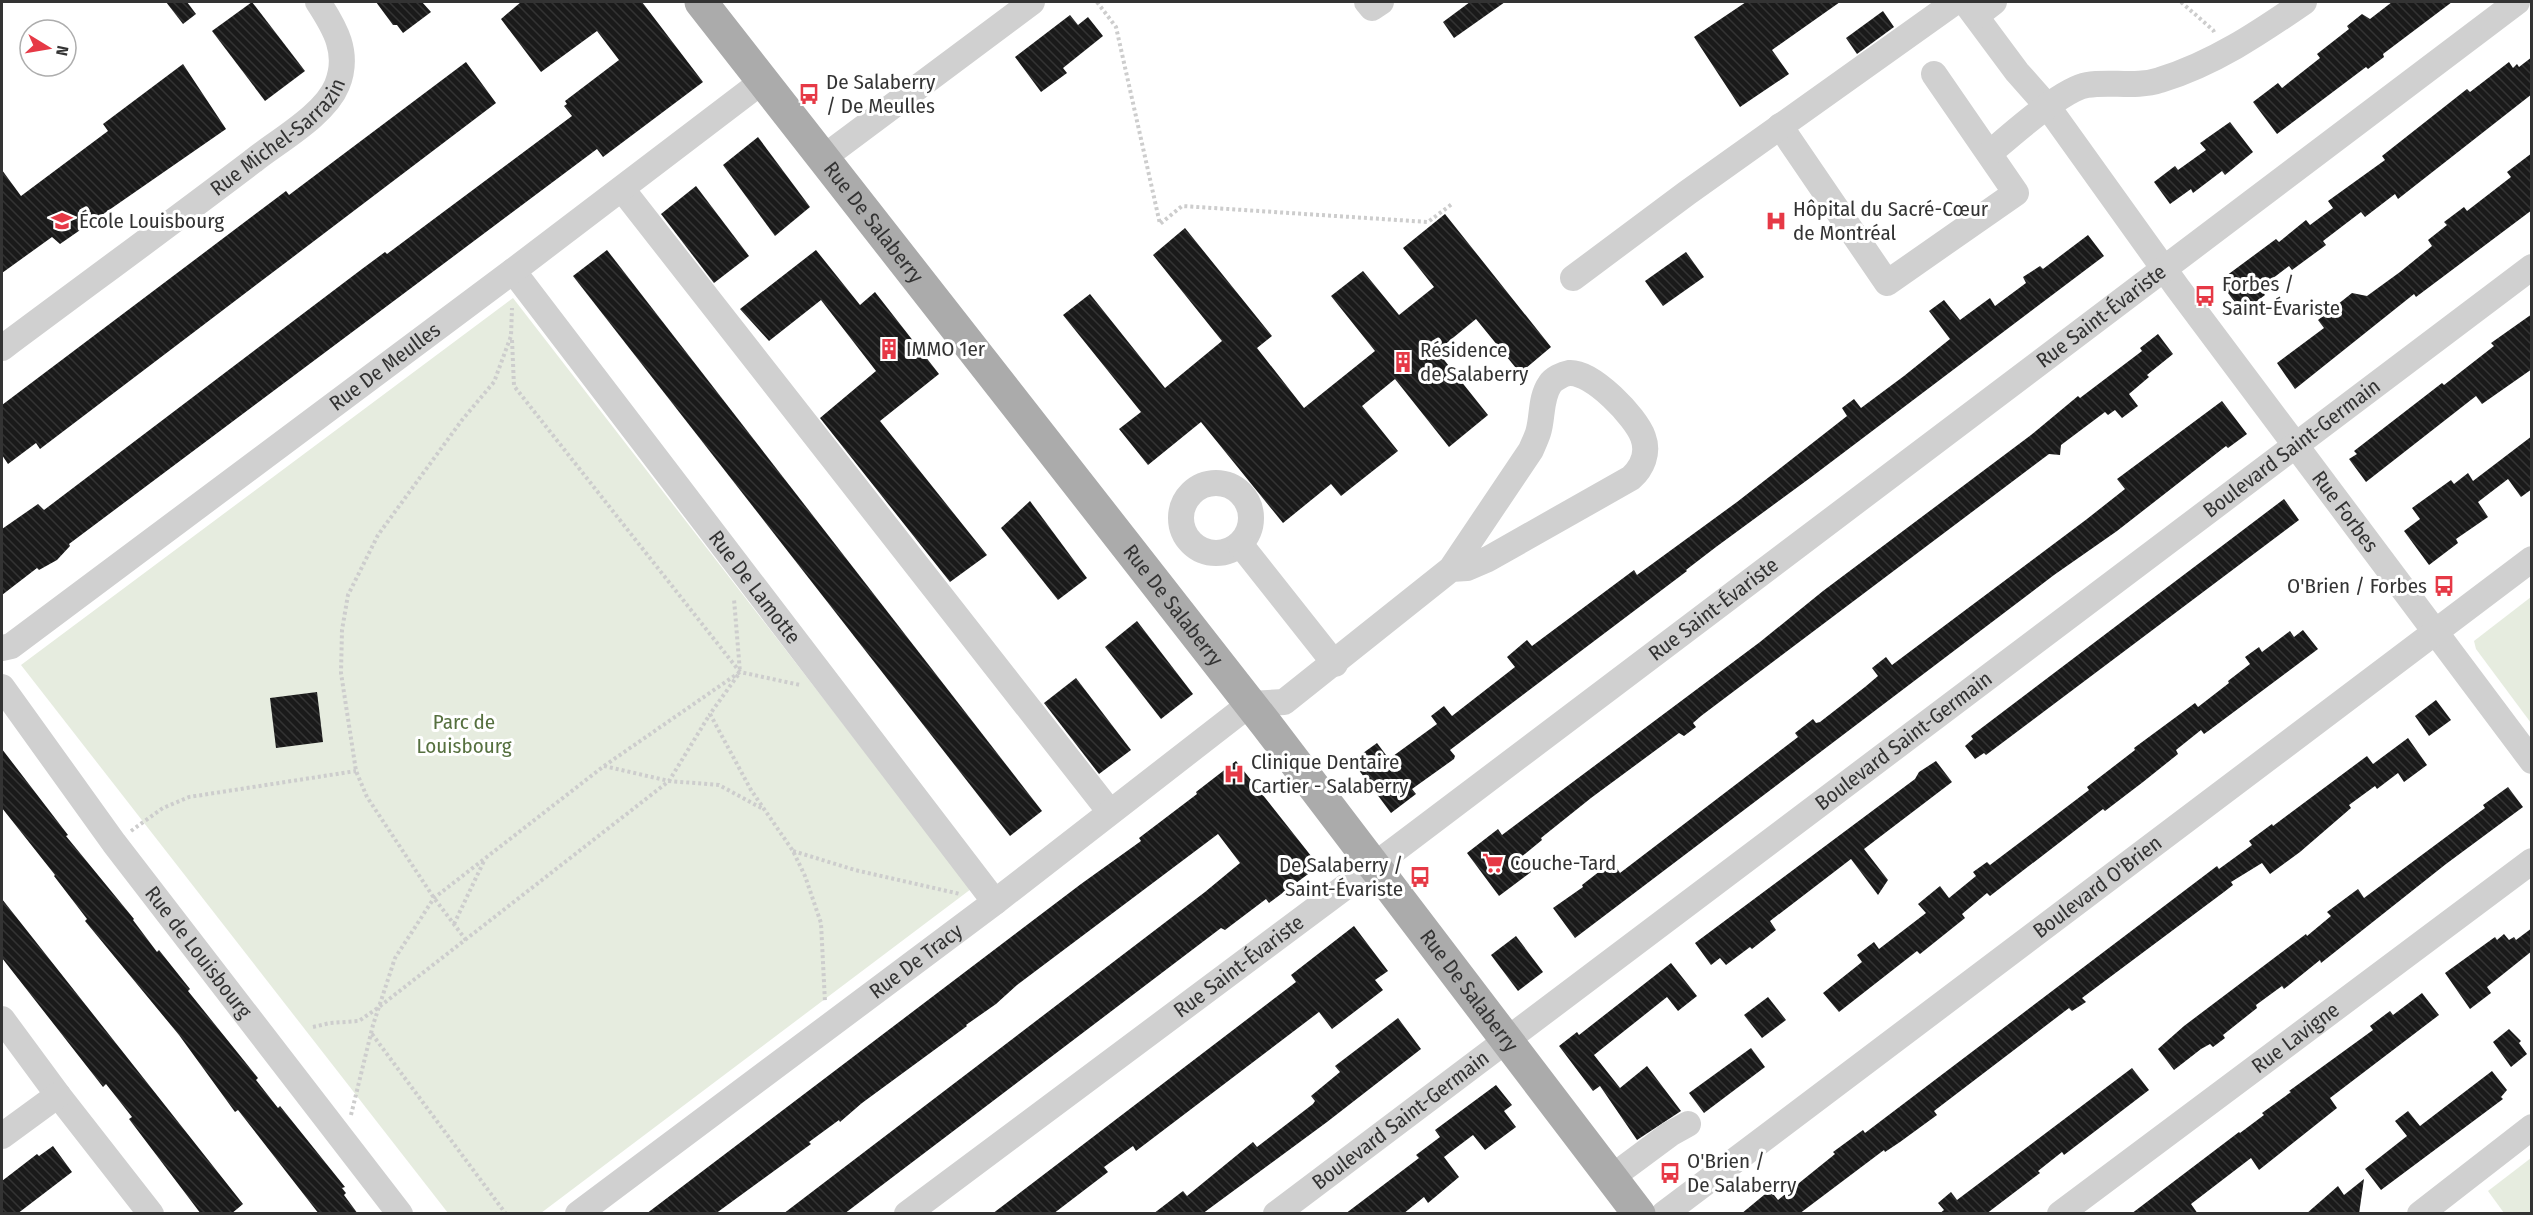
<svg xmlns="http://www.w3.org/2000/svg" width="2533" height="1215" viewBox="0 0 2533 1215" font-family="'Fira Sans Condensed',sans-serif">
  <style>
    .park { fill: #e6ecdf }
    .building { fill: url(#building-back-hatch) }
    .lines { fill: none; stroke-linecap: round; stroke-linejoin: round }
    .path { stroke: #cdcdcd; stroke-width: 4; stroke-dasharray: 3 3; stroke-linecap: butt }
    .minor { stroke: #d0d0d0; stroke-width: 26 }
    .major { stroke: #ababab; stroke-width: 33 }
    .labels { text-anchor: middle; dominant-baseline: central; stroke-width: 6; stroke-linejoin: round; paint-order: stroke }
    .poi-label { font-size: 21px; fill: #333; stroke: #fff; text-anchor: start }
    .street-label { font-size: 21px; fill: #333; stroke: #fff }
    .park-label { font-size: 21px; fill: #56703f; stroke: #fff }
  </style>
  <defs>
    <pattern id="building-back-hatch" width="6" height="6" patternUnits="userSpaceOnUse" patternTransform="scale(1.5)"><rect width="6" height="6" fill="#1a1a1a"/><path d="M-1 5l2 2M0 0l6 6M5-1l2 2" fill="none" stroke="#333"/></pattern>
  </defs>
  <rect width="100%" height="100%" fill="#fff"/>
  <g class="park">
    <polygon points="513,298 971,889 541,1213 448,1213 21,665"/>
    <polygon points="2531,597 2531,723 2476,649 2474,641"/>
    <polygon points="2531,1158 2531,1213 2504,1213 2488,1191"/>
  </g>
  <g class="building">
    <polygon points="166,2 187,2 196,14 183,24"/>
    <polygon points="252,2 305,71 265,101 212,31"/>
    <polygon points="376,2 422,2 431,12 403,33 397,25 393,25"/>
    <polygon points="521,2 642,2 703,82 603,157 597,149 69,544 70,546 57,560 39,570 37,568 2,595 2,529 38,504 44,510 362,269 385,252 387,254 572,116 564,106 567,104 565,101 619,60 597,31 541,72 501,19"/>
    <polygon points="1470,2 1505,2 1454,38 1443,22"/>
    <polygon points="1746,2 1840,2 1772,50 1789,74 1740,107 1694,37"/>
    <polygon points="2392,2 2452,2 2383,54 2384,57 2368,69 2366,67 2277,134 2253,102 2278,83 2282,88 2320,58 2317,54 2349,29 2347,26 2362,14 2370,19"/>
    <polygon points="1883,11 1894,27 1857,54 1846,38"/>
    <polygon points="1070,15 1078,25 1088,17 1103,36 1063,68 1067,73 1041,92 1015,57"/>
    <polygon points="2532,57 2532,94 2398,199 2395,194 2365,217 2361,212 2323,241 2326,245 2292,270 2289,266 2260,288 2265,295 2253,304 2247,297 2237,305 2222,285 2228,279 2226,276 2276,239 2279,242 2306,220 2310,225 2333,208 2328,201 2385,160 2382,156 2467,89 2470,92 2509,62 2513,68 2517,64 2519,67"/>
    <polygon points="466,62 496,103 40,449 36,443 8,464 2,455 2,405 286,191 289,195"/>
    <polygon points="183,64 226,129 60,244 52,237 2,273 2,170 21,196 108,131 103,124"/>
    <polygon points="2230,122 2253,152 2225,175 2222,171 2193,193 2191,189 2170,204 2154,182 2175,166 2178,170 2206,150 2200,143"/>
    <polygon points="758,137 810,207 775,236 723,165"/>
    <polygon points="2532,153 2532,210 2416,297 2414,294 2295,389 2277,363 2324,328 2318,320 2352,293 2367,296 2400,272 2432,246 2428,240 2447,225 2444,222 2464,207 2467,211 2511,177 2507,172"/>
    <polygon points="696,186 749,256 714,283 661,214"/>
    <polygon points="1445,214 1551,347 1520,373 1476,319 1437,351 1488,415 1449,447 1395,379 1362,406 1398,451 1341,496 1331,484 1283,523 1201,422 1148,465 1119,429 1141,412 1063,315 1090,294 1165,388 1222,341 1153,255 1185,228 1272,336 1257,348 1304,408 1375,351 1331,296 1363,271 1399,315 1434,287 1403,248"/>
    <polygon points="2088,235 2104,256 1810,478 1716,547 1686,570 1687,571 1450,750 1455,756 1454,759 1412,789 1416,794 1391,813 1352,761 1377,743 1389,759 1437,724 1431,716 1444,706 1452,716 1515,667 1507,657 1527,640 1532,646 1634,570 1637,575 1737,502 1847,416 1842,408 1854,399 1861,408 1904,376 1950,339 1929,311 1944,300 1960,320 1990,298 1995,306 2026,283 2023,277 2040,266 2043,269"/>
    <polygon points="607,250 1042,811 1010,836 573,276"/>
    <polygon points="816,250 860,305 875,292 939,374 880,421 987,555 950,582 820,418 876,371 821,300 769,341 740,309"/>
    <polygon points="1686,252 1704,277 1663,306 1645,281"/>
    <polygon points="2532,314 2532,369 2482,404 2476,396 2366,482 2349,459 2357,454 2354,451 2442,383 2444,385 2494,346 2491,343"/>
    <polygon points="2158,334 2173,354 2147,375 2149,377 2129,394 2138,406 2122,418 2115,410 2108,415 2105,412 2061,445 2060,455 2049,454 1701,716 1693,723 1696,727 1684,736 1679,733 1591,798 1541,838 1542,840 1520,858 1531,872 1499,896 1467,853 1498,829 1502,835 1760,642 1823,591 2031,435 2078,396 2080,398 2142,351 2140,348"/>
    <polygon points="2222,401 2247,434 2228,448 2226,446 2117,531 2054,575 1575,938 1553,908 1583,887 1582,885 1600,871 1601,873 1614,864 1620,873 1798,737 1795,733 1813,719 1816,723 1820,722 1865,687 1878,676 1872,668 1886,657 1892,665 2087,519 2125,489 2117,479"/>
    <polygon points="2532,436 2532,489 2521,497 2508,479 2478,502 2488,517 2456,539 2458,543 2429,565 2404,531 2420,519 2412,508 2451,480 2454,484 2468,473 2473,481"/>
    <polygon points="2284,499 2299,520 1986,755 1984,753 1975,759 1965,746 1973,739 1971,736"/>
    <polygon points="1030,501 1087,578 1058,600 1001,528"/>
    <polygon points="1137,621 1193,694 1161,719 1105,647"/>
    <polygon points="2303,630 2318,649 2211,729 2204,734 2201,730 2176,750 2178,754 2143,782 2105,811 2103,809 1990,896 1987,893 1962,914 1965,918 1920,954 1917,951 1839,1012 1823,993 1862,962 1857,955 1874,942 1879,949 1926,913 1918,904 1940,886 1949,898 1976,876 1973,872 1987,862 1990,865 2089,790 2087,787 2135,750 2134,748 2195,703 2198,707 2229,683 2228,681 2250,664 2245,657 2259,647 2262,652 2290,631 2294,637"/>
    <polygon points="1076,678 1131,750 1099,774 1044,703"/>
    <polygon points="317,692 323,742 276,748 270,698"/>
    <polygon points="2436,700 2451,720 2429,736 2415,716"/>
    <polygon points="2408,738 2427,765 2404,782 2398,773 2377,789 2375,786 2349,805 2351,808 2300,852 2270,874 2262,863 2231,882 2233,885 2224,892 2082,998 2086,1002 2072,1011 2069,1008 1934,1111 1937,1115 1900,1142 1885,1152 1884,1150 1799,1214 1741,1214 1770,1190 1778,1200 1835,1154 1833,1152 1863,1130 1865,1133 2217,866 2219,869 2252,845 2249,841 2272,824 2273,826 2367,756 2373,764"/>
    <polygon points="2,749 68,835 66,836 134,919 133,920 157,952 159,950 190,989 188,991 258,1078 256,1080 278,1108 280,1106 345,1187 342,1188 346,1193 344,1195 358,1214 319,1214 238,1110 235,1112 179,1035 85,921 87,919 54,876 55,875 2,808"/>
    <polygon points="1236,761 1319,866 1269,903 1266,899 1225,930 1221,928 844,1214 783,1214 1205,892 1240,863 1218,834 1017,985 996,1004 966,1025 967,1026 862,1103 840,1122 839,1120 809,1142 811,1144 715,1214 646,1214 1081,884 1141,841 1139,838 1197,794 1196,792"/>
    <polygon points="1936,761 1952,782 1864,849 1888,880 1878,895 1851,859 1770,921 1776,930 1752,949 1750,947 1726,965 1720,958 1711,965 1695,943 1915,779 1919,772"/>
    <polygon points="2508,787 2523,807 2446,864 2321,963 2320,960 2284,989 2282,986 2256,1005 2257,1008 2223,1035 2225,1038 2213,1047 2210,1044 2201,1049 2174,1070 2158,1049 2184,1026 2306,934 2307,936 2331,916 2327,912 2358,889 2364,898 2485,808 2483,805"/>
    <polygon points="2,899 243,1204 231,1214 201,1214 129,1119 132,1117 106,1084 103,1087 2,958"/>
    <polygon points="1354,926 1388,971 1375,980 1383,990 1332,1029 1319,1012 1136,1151 1133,1146 1104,1167 1108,1172 1053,1214 992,1214 1296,982 1291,975"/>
    <polygon points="2532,928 2532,951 2487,987 2491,993 2470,1009 2445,973 2495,937 2497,940 2504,934 2509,940 2514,937 2516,940"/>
    <polygon points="1516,936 1543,972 1518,991 1491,955"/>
    <polygon points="1671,963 1697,996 1678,1011 1667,997 1594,1055 1620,1088 1647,1066 1681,1111 1637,1140 1600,1086 1593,1091 1559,1046 1577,1032 1579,1035"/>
    <polygon points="2422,993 2439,1015 2330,1098 2337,1108 2259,1170 2251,1158 2191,1204 2198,1214 2131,1214 2239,1132 2240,1133 2264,1115 2262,1113 2291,1092 2289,1091 2373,1030 2370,1026 2390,1011 2393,1015"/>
    <polygon points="1768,997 1786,1020 1762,1038 1744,1015"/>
    <polygon points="1398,1018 1421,1049 1327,1122 1202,1214 1153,1214 1183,1191 1187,1196 1253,1142 1257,1147 1313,1104 1315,1101 1311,1096 1340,1072 1335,1066"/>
    <polygon points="2509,1029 2521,1041 2519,1043 2527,1054 2511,1067 2493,1042"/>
    <polygon points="1751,1048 1765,1067 1704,1113 1689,1093"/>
    <polygon points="2132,1068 2149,1090 2064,1155 2062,1152 2038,1171 2040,1173 1986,1214 1939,1214 1944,1210 1938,1203 1951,1192 1957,1200"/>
    <polygon points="2492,1071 2507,1090 2501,1097 2503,1099 2381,1190 2365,1169 2407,1136 2395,1121 2408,1111 2420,1126"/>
    <polygon points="1496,1085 1512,1105 1504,1111 1516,1127 1485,1150 1473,1135 1444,1157 1459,1177 1428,1203 1424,1197 1403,1214 1345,1214 1419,1158 1416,1155 1440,1137 1435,1130"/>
    <polygon points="53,1146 72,1172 17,1214 2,1214 2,1181 37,1154 39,1156"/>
    <polygon points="2364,1179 2359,1214 2306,1214 2338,1186 2344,1195"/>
  </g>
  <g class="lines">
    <g class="path">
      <polyline points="1097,2 1116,27 1160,224 1182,206 1428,222 1452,204"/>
      <polyline points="2181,2 2213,30 2215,34"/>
      <polyline points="512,340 514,386 740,672 800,685"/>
      <polyline points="738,675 710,714 751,790 793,851 805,876 821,923 825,1002"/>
      <polyline points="604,766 669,781 719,785 763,809"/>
      <polyline points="131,831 163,808 189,797 356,771"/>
      <polyline points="793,851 855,870 960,894"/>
      <polyline points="454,924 484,861"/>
      <polyline points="466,940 434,898 367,797 356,771 341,673 342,630 348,595 378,535 462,420 494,382 511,336 512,308"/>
      <polyline points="313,1027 330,1023 359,1021 379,1007 669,781 710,714"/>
      <polyline points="372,1034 506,1214"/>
      <polyline points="351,1115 373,1025 395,958 434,898 604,766 740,672 734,599"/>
    </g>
    <g class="minor">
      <polyline points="1367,2 1372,8 1381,2"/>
      <path id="s1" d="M1965,2L2017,72L2048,107L2177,287L2532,761"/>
      <polyline points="1976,16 1994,2"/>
      <polyline points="1780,126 1887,283 2016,193 1934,74"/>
      <path d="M1990,153C2010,136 2062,89 2087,85C2111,81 2136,88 2160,80C2213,64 2259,33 2304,2"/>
      <polyline points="823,158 1032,2"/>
      <polyline points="622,189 1110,812"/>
      <path id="s2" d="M513,271L995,902"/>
      <polyline points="1573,278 1687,193 1955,2"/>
      <path id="s3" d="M2,348C85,286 170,224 253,161C278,141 325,115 337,85C350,53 335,28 318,2"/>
      <circle cx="1216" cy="518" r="35"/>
      <polyline points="1240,544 1335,664"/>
      <path id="s4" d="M2,648L11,646L513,271L764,80"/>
      <path id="s5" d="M2,687L114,843L400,1214"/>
      <polyline points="2,1019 58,1095 151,1214"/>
      <polyline points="2,1136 58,1095"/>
      <polyline points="1612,1177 1670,1134 1688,1124"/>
      <path id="s6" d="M578,1214L995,902L1250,704L1284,702L1451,569L1531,450C1533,445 1536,439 1538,433C1543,418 1540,398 1550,384C1553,379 1563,374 1569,373C1592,371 1636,417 1643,437C1649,453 1642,468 1631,478L1488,559L1467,568L1451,569"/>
      <path id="s7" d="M907,1214L1400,846L2517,2"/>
      <path id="s8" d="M1276,1214L2532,267"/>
      <path id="s9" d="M1664,1214L2532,559"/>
      <path id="s10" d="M2060,1214L2532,861"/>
      <polyline points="2420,1214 2532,1127"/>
    </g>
    <path class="major" id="s11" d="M701,2L1266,724L1639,1214"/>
  </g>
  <defs>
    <symbol id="bus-bare" viewBox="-9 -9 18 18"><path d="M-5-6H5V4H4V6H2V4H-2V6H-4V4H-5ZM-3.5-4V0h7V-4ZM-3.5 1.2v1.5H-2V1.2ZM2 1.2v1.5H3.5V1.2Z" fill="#e63946" stroke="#fff" stroke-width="2.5" paint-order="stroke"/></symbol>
    <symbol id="school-bare" viewBox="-9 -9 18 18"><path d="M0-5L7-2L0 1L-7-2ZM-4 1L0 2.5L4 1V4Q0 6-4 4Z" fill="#e63946" stroke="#fff" stroke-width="2.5" paint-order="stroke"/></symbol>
    <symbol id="hospital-bare" viewBox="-9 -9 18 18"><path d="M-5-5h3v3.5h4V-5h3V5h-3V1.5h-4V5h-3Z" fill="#e63946" stroke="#fff" stroke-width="2.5" paint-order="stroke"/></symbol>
    <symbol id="building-bare" viewBox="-9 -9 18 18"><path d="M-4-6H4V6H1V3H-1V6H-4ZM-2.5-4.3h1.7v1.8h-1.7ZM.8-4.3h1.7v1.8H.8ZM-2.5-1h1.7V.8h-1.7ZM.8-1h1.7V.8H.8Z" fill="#e63946" stroke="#fff" stroke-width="2.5" paint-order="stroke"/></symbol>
    <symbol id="supermarket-bare" viewBox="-9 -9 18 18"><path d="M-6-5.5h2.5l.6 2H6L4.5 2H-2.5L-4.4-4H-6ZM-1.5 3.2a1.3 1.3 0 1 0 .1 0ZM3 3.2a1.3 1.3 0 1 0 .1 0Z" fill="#e63946" stroke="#fff" stroke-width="2.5" paint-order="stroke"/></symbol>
  </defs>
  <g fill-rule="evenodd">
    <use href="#bus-bare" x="794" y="79" width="30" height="30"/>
    <use href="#school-bare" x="47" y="206" width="30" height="30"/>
    <use href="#hospital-bare" x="1761" y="206" width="30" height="30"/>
    <use href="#bus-bare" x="2190" y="281" width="30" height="30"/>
    <use href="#building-bare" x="874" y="334" width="30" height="30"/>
    <use href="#building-bare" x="1388" y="347" width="30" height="30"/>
    <use href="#bus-bare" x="2429" y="571" width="30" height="30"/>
    <use href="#hospital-bare" x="1219" y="759" width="30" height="30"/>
    <use href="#supermarket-bare" x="1478" y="848" width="30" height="30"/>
    <use href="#bus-bare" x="1405" y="862" width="30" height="30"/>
    <use href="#bus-bare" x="1655" y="1158" width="30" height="30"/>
  </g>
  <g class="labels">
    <g class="poi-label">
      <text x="826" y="82">De Salaberry<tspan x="826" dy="24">/ De Meulles</tspan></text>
      <text x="1793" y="209">Hôpital du Sacré-Cœur<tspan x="1793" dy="24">de Montréal</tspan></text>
      <text x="79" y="221">École Louisbourg</text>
      <text x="2222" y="284">Forbes /<tspan x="2222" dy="24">Saint-Évariste</tspan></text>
      <text x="906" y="349">IMMO 1er</text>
      <text x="1420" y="350">Résidence<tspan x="1420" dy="24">de Salaberry</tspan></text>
      <text x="2427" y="586" text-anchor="end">O'Brien / Forbes</text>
      <text x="1251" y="762">Clinique Dentaire<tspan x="1251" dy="24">Cartier - Salaberry</tspan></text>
      <text x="1510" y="863">Couche-Tard</text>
      <text x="1403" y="865" text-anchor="end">De Salaberry /<tspan x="1403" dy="24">Saint-Évariste</tspan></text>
      <text x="1687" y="1161">O'Brien /<tspan x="1687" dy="24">De Salaberry</tspan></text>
    </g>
    <g class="street-label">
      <text stroke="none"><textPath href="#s3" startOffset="348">Rue Michel-Sarrazin</textPath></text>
      <text stroke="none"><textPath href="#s11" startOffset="280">Rue De Salaberry</textPath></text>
      <text stroke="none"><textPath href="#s7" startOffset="1494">Rue Saint-Évariste</textPath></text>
      <text stroke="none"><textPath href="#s4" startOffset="476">Rue De Meulles</textPath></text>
      <text stroke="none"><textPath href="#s8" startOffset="1272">Boulevard Saint-Germain</textPath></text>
      <text stroke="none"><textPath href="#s1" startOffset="636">Rue Forbes</textPath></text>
      <text stroke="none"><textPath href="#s2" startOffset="398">Rue De Lamotte</textPath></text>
      <text stroke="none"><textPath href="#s11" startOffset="766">Rue De Salaberry</textPath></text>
      <text stroke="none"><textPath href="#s7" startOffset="1008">Rue Saint-Évariste</textPath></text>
      <text stroke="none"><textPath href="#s8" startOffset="786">Boulevard Saint-Germain</textPath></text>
      <text stroke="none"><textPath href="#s9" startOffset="543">Boulevard O'Brien</textPath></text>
      <text stroke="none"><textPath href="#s5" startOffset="330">Rue de Louisbourg</textPath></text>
      <text stroke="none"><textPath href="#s6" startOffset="422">Rue De Tracy</textPath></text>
      <text stroke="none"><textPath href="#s7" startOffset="414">Rue Saint-Évariste</textPath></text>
      <text stroke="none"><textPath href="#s11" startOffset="1252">Rue De Salaberry</textPath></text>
      <text stroke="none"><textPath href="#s10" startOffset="294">Rue Lavigne</textPath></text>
      <text stroke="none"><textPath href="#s8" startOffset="156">Boulevard Saint-Germain</textPath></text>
    </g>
    <g class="park-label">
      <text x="464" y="722">Parc de<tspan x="464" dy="24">Louisbourg</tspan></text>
    </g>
  </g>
  <rect width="2533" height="1215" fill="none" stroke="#333333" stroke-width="6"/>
  <g transform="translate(48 48) rotate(101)"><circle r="28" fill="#ffffff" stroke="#adadad" stroke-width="1.5"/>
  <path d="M0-4.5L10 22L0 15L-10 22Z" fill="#e63946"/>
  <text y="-9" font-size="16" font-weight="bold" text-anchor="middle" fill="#333333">N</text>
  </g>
</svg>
